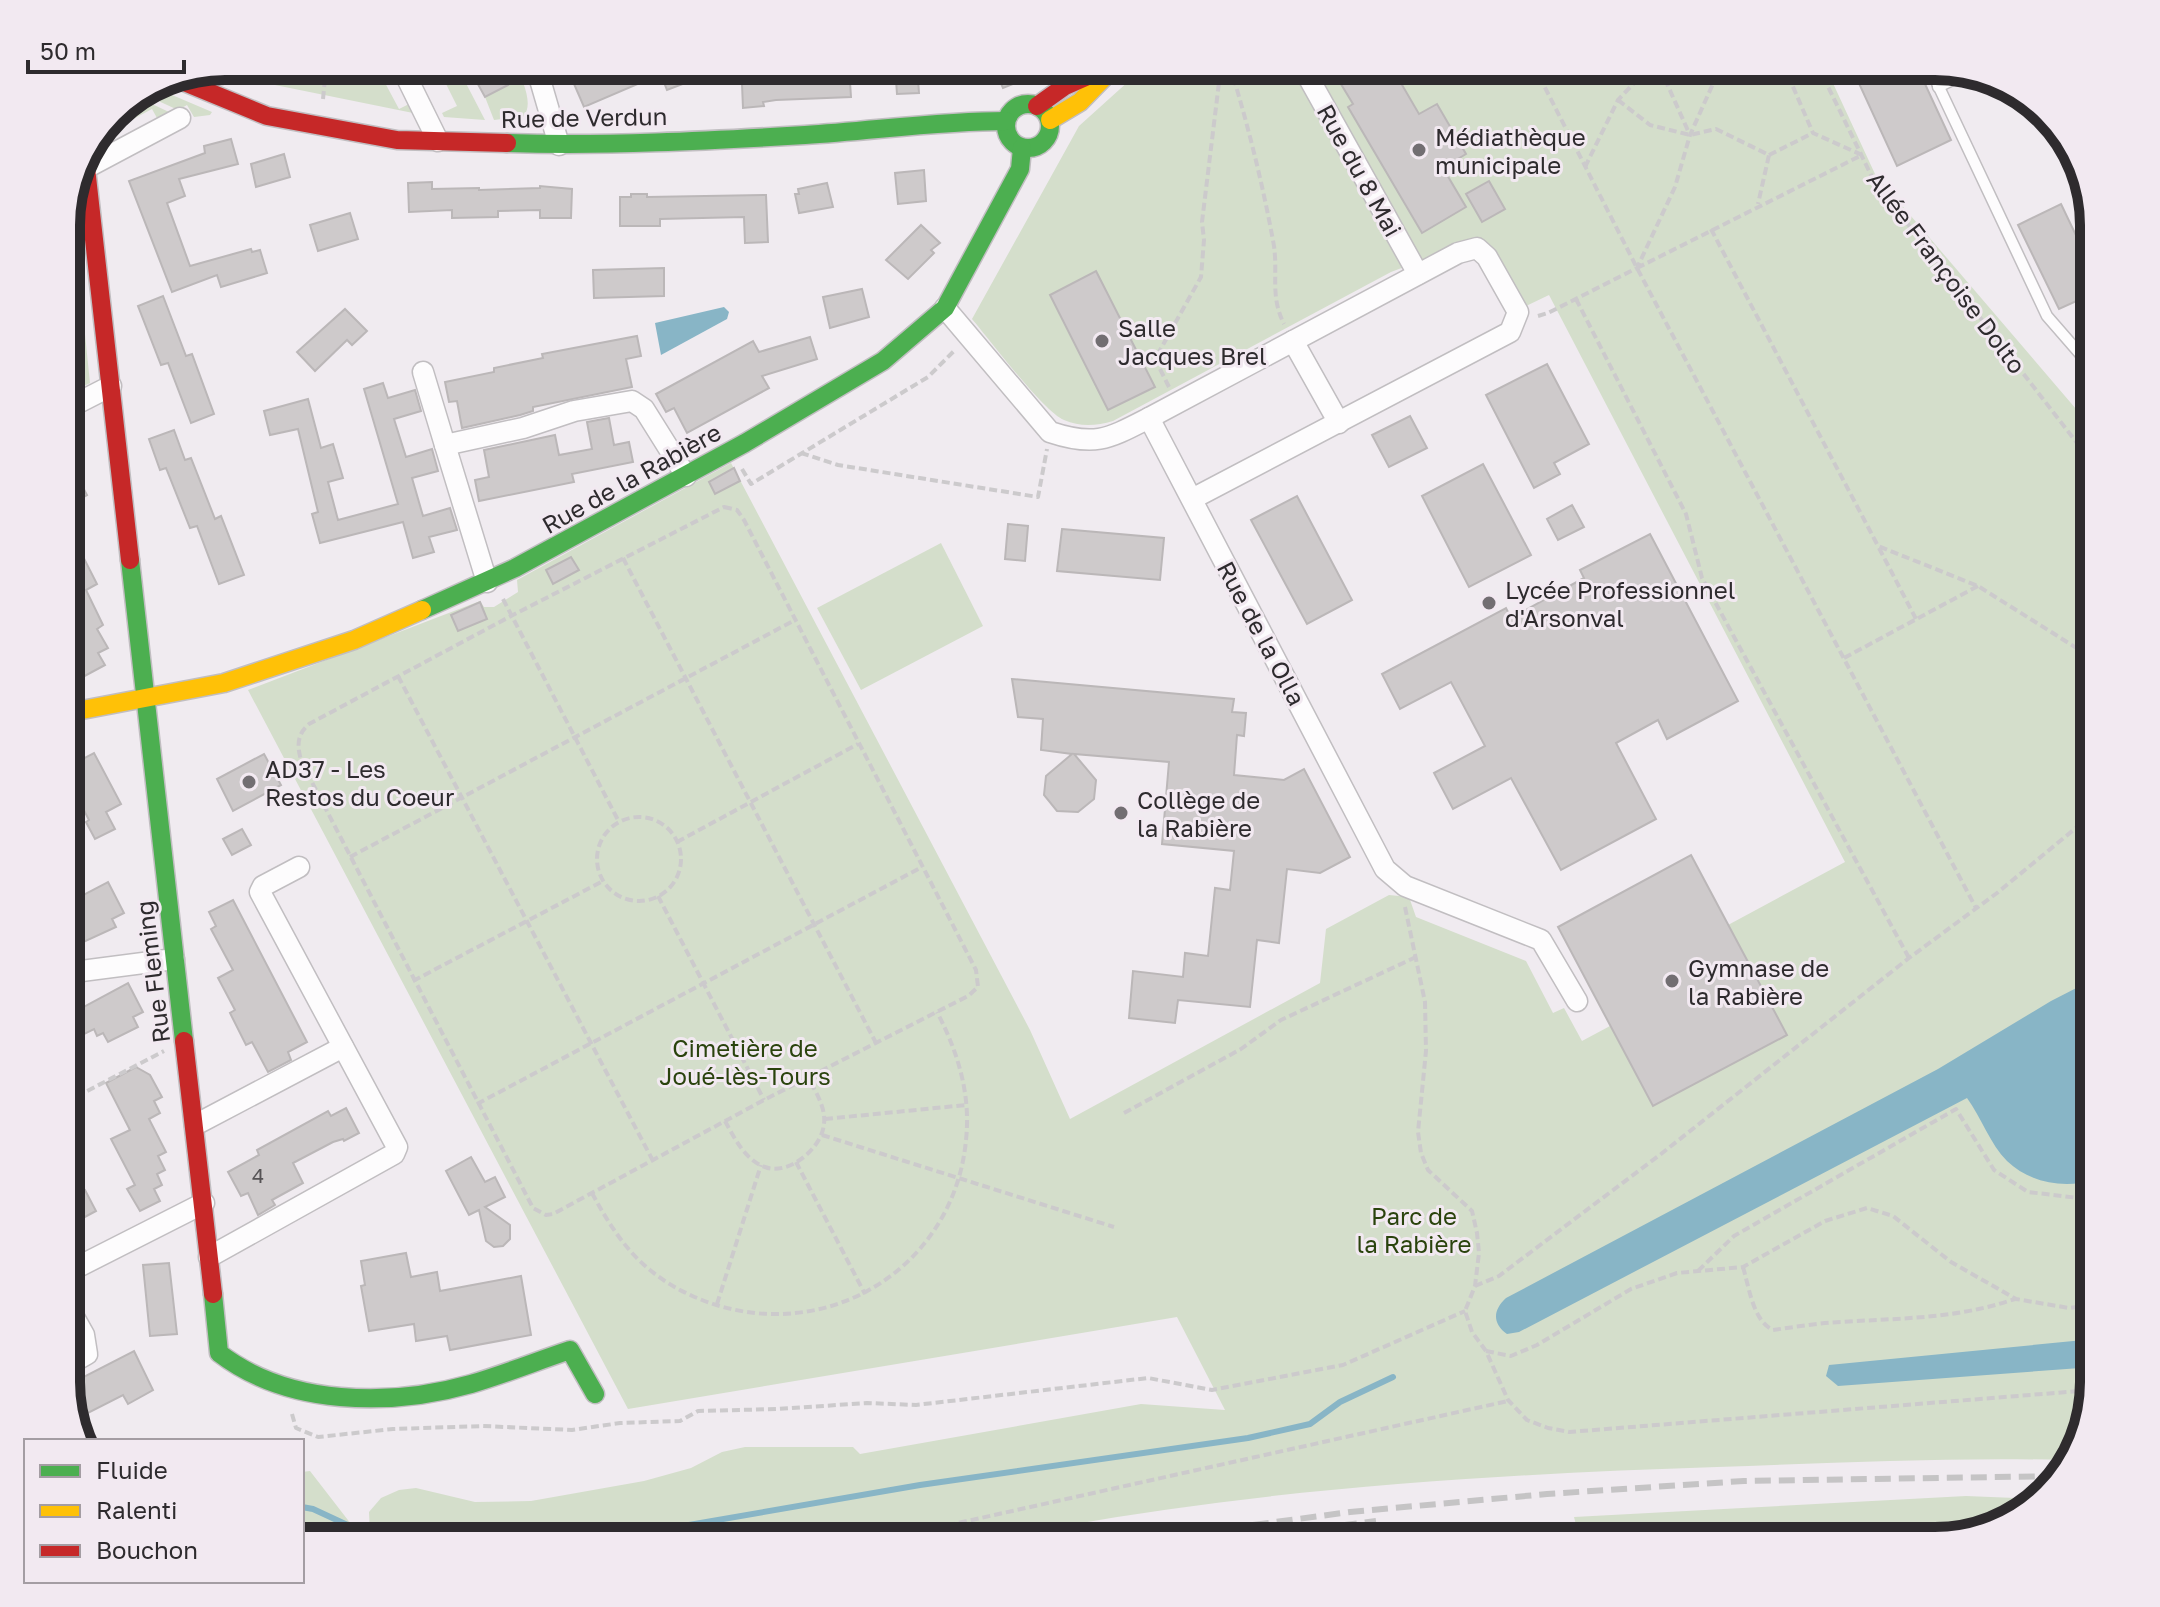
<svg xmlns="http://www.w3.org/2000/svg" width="2160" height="1607" viewBox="0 0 2160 1607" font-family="'Golos Text',sans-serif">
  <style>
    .green { fill: #d4decb }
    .water { fill: #88b5c6 }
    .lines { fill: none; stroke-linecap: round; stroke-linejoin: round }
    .stream { stroke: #88b5c6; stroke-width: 6 }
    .building { fill: #cecacb; stroke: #bbb7b8; stroke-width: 2 }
    .lane-casing { stroke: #c1bec1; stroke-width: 13 }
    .street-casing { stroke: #c1bec1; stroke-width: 23 }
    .fast-casing { stroke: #c1bec1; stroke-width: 21 }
    .slow-casing { stroke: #c1bec1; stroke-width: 21 }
    .jam-casing { stroke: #c1bec1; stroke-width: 21 }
    .path { stroke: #cccacc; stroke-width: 4; stroke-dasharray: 8 4; stroke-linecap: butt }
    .lane { stroke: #fdfcfd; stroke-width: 10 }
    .street { stroke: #fdfcfd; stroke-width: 20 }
    .fast { stroke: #4caf50; stroke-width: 18 }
    .slow { stroke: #ffc107; stroke-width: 18 }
    .jam { stroke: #c62828; stroke-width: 18 }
    .rail { stroke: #c5c4c5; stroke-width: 6; stroke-dasharray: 16 8; stroke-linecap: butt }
    .poi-dot { fill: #726e72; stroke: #f2e9f1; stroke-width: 3 }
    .labels { text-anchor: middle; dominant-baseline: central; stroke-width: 6; stroke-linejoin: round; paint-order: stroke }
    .number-label { font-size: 20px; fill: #565355 }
    .street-label { font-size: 24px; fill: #2e2b2e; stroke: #f2e9f1 }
    .poi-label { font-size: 24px; fill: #2e2b2e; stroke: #f2e9f1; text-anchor: start }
    .park-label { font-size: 24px; fill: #2a430d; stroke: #f2e9f1 }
    .rim { fill: none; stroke: #2e2b2e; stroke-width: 10 }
  </style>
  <rect width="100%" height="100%" fill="#f0ebf0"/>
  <g class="green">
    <polygon points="376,66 399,109 413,102 418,114 246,79 220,67"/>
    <polygon points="437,66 457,66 485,120 444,117 442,113 457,106"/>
    <path d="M498,66H510L519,83L523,82C531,105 531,118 506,128L502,119L494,120L485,97L507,85Z"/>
    <path d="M1150,66H1825L1875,174L2094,430V1383L2067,1460C1951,1457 1834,1463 1717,1467C1472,1475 1226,1491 986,1541H302V1472L310,1471L351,1524L370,1533L369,1512L381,1498L399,1490L416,1488L475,1502L531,1501L644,1481L691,1468L722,1452L745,1447H853L860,1454L1141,1404L1225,1410L1177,1317L628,1409L248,690L480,601L484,607H494L518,592L517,580L731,463L1030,1030L1070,1119L1320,983L1326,929L1389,895L1409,897L1416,917L1526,961L1553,1013L1564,1008L1582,1041L1610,1026L1653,1105L1728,925L1845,862L1549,295L1524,307L1496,255H1436L1391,272L1113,421C1096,426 1080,427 1064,420C1043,411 990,340 972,319L1079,126L1130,80Z"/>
    <polygon points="151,86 212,112 210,115 194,117 187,105 178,110 141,93"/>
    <polygon points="135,96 169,112 157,118 152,109 101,136 100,132 120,106"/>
    <polygon points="71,197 90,383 66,395 66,380 74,375 66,359 66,214"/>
    <polygon points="941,543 983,626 861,690 817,608"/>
    <polygon points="1966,1496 2037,1499 2005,1525 1935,1541 1580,1541 1574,1517"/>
  </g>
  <g class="water">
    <polygon points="724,307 729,312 727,319 661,355 655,323"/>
    <path d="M2094,979V1180C2064,1189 2030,1183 2007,1161C1990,1144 1981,1117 1967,1098L1519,1332L1507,1334C1492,1323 1493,1310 1506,1298L1938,1069L2051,1001Z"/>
    <polygon points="2094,1339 2094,1367 1838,1386 1826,1376 1829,1365"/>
  </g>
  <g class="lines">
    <g class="stream">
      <polyline points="302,1507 313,1509 382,1541"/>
      <polyline points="596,1541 920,1485 1248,1438 1310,1424 1340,1402 1393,1377"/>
    </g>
  </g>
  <g class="building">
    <polygon points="468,66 497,66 508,85 485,97"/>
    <polygon points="579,66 592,66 595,73 611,66 641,66 647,80 584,107 568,70"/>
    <polygon points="676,66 726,66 727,67 667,90 660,72"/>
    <polygon points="804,66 849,67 851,97 776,100 763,102 764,106 743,108 742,84 805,81"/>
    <polygon points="895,66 917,66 919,93 897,94"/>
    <polygon points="993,66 1011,66 1018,82 1003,88"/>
    <polygon points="1330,66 1391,66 1419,114 1437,104 1466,154 1443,168 1466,207 1422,233 1348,107 1353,104"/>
    <polygon points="1851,66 1921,66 1928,83 1925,84 1951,140 1897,166"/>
    <polygon points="231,139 238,164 179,179 185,196 167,203 190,266 251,249 252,252 260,250 267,273 221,287 217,275 172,292 129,181 205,153 204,146"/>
    <polygon points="284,154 290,177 256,187 251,164"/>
    <polygon points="924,170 926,201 898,204 895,173"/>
    <polygon points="1489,181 1505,209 1482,222 1466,194"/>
    <polygon points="432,182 432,189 479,188 479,190 540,188 540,186 572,189 571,218 540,218 540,210 498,211 498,217 452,218 452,210 409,212 408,183"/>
    <polygon points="827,183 833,207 799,213 795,194 799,194 798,189"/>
    <polygon points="631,194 647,194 647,197 766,195 768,242 745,243 744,217 660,219 660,226 620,226 620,197 631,197"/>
    <polygon points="2061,204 2094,273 2094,293 2059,309 2018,225"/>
    <polygon points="350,213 358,239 318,251 310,225"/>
    <polygon points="921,225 940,243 931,250 934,253 908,279 886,260"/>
    <polygon points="664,268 664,296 594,298 593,270"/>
    <polygon points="1096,271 1155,387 1108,410 1050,295"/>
    <polygon points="862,289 869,317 830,328 823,297"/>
    <polygon points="163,296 186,356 192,354 214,414 191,423 168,363 161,365 138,306"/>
    <polygon points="345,309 367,331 352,345 347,340 315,371 297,352"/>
    <polygon points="637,336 641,356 626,359 632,387 533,407 533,411 520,415 462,428 457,401 449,402 445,382 494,372 494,368 543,358 542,354"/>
    <polygon points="810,337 817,359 762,376 769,388 687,433 674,408 666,412 656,394 753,341 759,352"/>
    <polygon points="1547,364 1589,444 1554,463 1560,474 1534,488 1486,395"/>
    <polygon points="383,383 388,398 415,390 421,411 394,419 406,457 432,449 438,471 412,478 423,516 450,508 457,530 429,537 434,552 413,558 403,522 320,543 312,514 318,512 298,429 270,435 264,411 308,399 321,448 333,444 343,478 328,482 338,520 398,504 364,389"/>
    <polygon points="1410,416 1427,448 1389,467 1372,435"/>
    <polygon points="609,418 614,445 629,442 633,462 572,474 574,482 479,501 475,480 489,477 484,450 555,435 559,455 592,449 587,422"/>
    <polygon points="174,430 185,460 191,458 215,519 221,516 244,575 219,584 197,526 190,528 166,468 160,470 149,439"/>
    <polygon points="66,455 87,495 66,507"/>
    <polygon points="1483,464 1531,555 1469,587 1422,496"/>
    <polygon points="734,468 740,481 715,494 709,482"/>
    <polygon points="1297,496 1352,600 1307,624 1251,520"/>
    <polygon points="1572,505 1584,527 1558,540 1547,519"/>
    <polygon points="66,523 97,584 86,590 103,625 97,629 108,648 98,653 105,665 66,686"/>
    <polygon points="1008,524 1028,526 1025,561 1005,559"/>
    <polygon points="1062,529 1164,538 1160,580 1057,571"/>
    <polygon points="1650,534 1738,701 1667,739 1658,720 1616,743 1656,819 1561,870 1511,778 1453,809 1434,773 1485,746 1451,682 1400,709 1382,674 1506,608 1511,618 1584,578 1580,570"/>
    <polygon points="571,557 579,570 553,584 546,570"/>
    <polygon points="480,602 487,619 458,631 451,615"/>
    <polygon points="1012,679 1234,699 1232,712 1246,713 1244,736 1237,735 1234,775 1284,780 1304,769 1350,857 1320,873 1287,869 1279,943 1257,940 1250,1007 1178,1000 1175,1023 1129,1018 1133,971 1183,977 1185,953 1208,956 1215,888 1230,890 1234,851 1162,844 1169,762 1074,754 1096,780 1094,799 1078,812 1057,811 1044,795 1046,776 1072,754 1041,750 1043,719 1018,717"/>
    <polygon points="66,737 79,761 94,753 121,804 106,812 115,829 95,839 86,822 89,820 66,776"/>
    <polygon points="264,754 281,785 233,811 217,779"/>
    <polygon points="242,829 251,845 232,855 223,839"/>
    <polygon points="1691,855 1787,1035 1653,1106 1558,927"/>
    <polygon points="108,882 124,913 112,919 116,927 66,950 66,904"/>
    <polygon points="233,900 307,1042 288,1052 291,1060 268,1072 252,1042 246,1045 230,1013 235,1010 218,978 233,970 211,929 216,926 209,912"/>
    <polygon points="128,983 143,1012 133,1017 138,1027 108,1042 103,1033 97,1036 94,1029 66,1043 66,986 71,986 82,1008"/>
    <polygon points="136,1067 150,1075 162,1097 154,1101 160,1113 149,1119 166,1152 158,1156 165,1170 157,1174 162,1185 154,1189 160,1201 140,1211 127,1189 135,1185 111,1139 130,1130 106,1083"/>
    <polygon points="346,1108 359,1133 344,1141 343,1139 333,1142 293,1163 303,1183 272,1200 275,1205 258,1215 248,1193 241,1196 228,1172 259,1155 257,1150 328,1111 331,1116"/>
    <polygon points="471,1157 485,1182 495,1177 505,1197 485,1207 510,1225 510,1239 503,1246 494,1247 486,1241 479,1210 469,1215 446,1171"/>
    <polygon points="85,1190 96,1211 66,1227 66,1200"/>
    <polygon points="406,1253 411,1277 437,1272 440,1291 521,1276 531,1335 450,1350 447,1336 416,1341 414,1324 369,1331 361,1286 365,1285 361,1261"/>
    <polygon points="169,1263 177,1334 150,1336 143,1265"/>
    <polygon points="134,1351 153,1390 128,1404 123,1395 74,1420 66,1386"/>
  </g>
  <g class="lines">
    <defs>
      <g id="lane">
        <polyline points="1929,66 2047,316 2094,370"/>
        <polyline points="1938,87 1963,75"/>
      </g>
      <g id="street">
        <polyline points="401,66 438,141"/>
        <polyline points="536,66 559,145"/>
        <polyline points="1302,66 1418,274"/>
        <polyline points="85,152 86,168 180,118"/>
        <path d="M945,308L1050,432C1095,447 1108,439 1149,418L1385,869L1405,886L1541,940L1577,1001"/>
        <polyline points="1293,341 1339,423"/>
        <polyline points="423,372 445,445"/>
        <polyline points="66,409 111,386"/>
        <polyline points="1149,418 1458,253 1477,248 1487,257 1518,312 1510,332 1192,499"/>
        <polyline points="487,582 445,445 523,428 574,411 632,401 644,409 686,476"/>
        <polyline points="66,973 174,959"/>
        <polyline points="195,1125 343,1047"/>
        <polyline points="209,1257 394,1154 397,1147 260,892 263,886 299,867"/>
        <polyline points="66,1273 204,1203"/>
        <polyline points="66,1366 87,1354 84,1335 66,1303"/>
      </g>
      <g id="fast">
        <circle cx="1028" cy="126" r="22"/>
        <path d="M507,143C606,146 706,141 805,135C872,131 939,121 1006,121"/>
        <polyline points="130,560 184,1041"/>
        <polyline points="422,610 515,568 745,443 883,361 945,308 1020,169 1022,148"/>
        <path d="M213,1294L219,1353C288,1406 390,1407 471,1384C505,1374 537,1361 570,1350L595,1394"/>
      </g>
      <g id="slow">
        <polyline points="1050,120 1080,102 1115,66"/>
        <polyline points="66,713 224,683 354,640 422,610"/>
      </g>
      <g id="jam">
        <polyline points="172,77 267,116 397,140 507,143"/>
        <polyline points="1037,106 1065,86 1106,68"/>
        <polyline points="86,168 130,560"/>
        <polyline points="184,1041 213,1294"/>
      </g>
    </defs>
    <use href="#lane" class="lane-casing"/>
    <use href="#street" class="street-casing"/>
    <use href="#fast" class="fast-casing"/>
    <use href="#slow" class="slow-casing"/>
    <use href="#jam" class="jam-casing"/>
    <g class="path">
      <polyline points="306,66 325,79"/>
      <path d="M1230,66C1248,125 1263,185 1274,246C1278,276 1270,296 1284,324"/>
      <polyline points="1534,66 1637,268 1976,908"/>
      <polyline points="1818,66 1873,179 2094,465"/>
      <polyline points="1660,68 1689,133"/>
      <polyline points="229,70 229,66"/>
      <polyline points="1542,82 1551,66"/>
      <polyline points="447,84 465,74"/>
      <polyline points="323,99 325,79 353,66"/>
      <polyline points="1618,100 1650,125 1690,135 1716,129 1769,155 1758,204"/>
      <polyline points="1769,155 1813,133"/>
      <polyline points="1585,167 1618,100 1637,80 1660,68"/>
      <polyline points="1711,229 1878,546 1978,586 2094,659"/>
      <polyline points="1637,268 1862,155 1813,133 1784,66"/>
      <polyline points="1576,299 1686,514 1702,578 1909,958"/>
      <polyline points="1538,316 1548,313 1637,268 1675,187 1690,135 1721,66"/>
      <polyline points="1169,387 1155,359 1201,277 1204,240 1202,222 1221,66"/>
      <polyline points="801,453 838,465 1038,497 1047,449"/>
      <polyline points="742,469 751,484 928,377 956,349"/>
      <path d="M724,507L737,510L744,520L976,970L978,987L968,996L764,1100L553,1214L546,1215L533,1208L302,763C297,748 296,735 309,724L511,616Z"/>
      <polyline points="1879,548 1916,619"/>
      <polyline points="623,558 876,1043"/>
      <polyline points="503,599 619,822"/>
      <polyline points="1844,658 1978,586"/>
      <polyline points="398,676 652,1159"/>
      <circle cx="639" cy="859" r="42"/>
      <polyline points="677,842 858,744"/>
      <polyline points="350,857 795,620"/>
      <polyline points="658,896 764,1100"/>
      <polyline points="1405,907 1425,1002 1426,1051 1418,1132 1421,1153 1428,1170 1472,1211 1477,1233 1479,1253 1475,1286 1465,1311 1472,1332 1486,1351 1508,1400 1527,1420 1548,1428 1569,1432 2092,1390"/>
      <polyline points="413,981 603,881"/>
      <polyline points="66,1102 164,1051"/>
      <polyline points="477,1104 922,867"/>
      <polyline points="1124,1113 1241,1049 1281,1020 1416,957"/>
      <polyline points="825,1119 966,1105"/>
      <path d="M725,1121C735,1139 745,1160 765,1167C789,1176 822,1148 824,1124C826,1108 816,1092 808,1078"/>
      <polyline points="822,1135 1114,1227"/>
      <polyline points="796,1162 865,1294"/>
      <path d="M592,1193C607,1221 625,1250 650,1270C679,1294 718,1309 755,1313C862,1324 956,1248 966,1140C971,1095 958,1052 937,1012"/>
      <path d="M1743,1267C1749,1287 1753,1321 1773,1330C1795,1327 1818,1323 1841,1322C1902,1318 1956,1319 2015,1299"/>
      <polyline points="1698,1271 1734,1236 1956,1109 1994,1170 2028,1192 2087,1199 2094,1196"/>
      <polyline points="1475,1286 1499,1276 1661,1154 1909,958 1997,893 2094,813"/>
      <polyline points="717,1304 761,1165"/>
      <polyline points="1486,1351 1511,1356 1537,1345 1631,1289 1677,1273 1743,1267 1825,1221 1867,1208 1893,1216 1951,1262 2016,1299 2069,1308 2094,1305"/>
      <polyline points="292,1414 296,1428 318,1437 393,1429 483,1426 572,1430 620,1423 680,1421 698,1411 778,1409 867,1403 916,1405 1148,1378 1212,1390 1343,1365 1465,1311"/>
      <polyline points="877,1541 1508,1401"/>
    </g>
    <use href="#lane" class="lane"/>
    <use href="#street" class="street"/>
    <use href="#fast" class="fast"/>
    <use href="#slow" class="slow"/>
    <use href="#jam" class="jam"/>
    <g class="rail">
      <polyline points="1134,1541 1350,1512 1547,1494 1744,1481 2062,1476"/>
      <polyline points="1222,1541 1376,1521"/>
    </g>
  </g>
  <g class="poi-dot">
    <circle cx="1419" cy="150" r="8"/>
    <circle cx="1102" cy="341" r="8"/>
    <circle cx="1489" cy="603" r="8"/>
    <circle cx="249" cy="782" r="8"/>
    <circle cx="1121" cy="813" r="8"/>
    <circle cx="1672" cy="981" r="8"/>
  </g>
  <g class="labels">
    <g class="number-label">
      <text x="258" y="1175">4</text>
    </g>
    <g class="street-label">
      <text transform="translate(584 117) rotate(-1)">Rue de Verdun</text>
      <text transform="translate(1360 170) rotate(61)">Rue du 8 Mai</text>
      <text transform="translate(1947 272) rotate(53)">Allée Françoise Dolto</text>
      <text transform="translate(631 478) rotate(-29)">Rue de la Rabière</text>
      <text transform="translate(1262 633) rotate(62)">Rue de la Olla</text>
      <text transform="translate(152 972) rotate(-97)">Rue Fleming</text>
    </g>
    <g class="poi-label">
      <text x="1435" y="136">Médiathèque<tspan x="1435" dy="28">municipale</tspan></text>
      <text x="1118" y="327">Salle<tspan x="1118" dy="28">Jacques Brel</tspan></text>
      <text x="1505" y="589">Lycée Professionnel<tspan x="1505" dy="28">d'Arsonval</tspan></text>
      <text x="265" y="768">AD37 - Les<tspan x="265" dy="28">Restos du Coeur</tspan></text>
      <text x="1137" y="799">Collège de<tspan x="1137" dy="28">la Rabière</tspan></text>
      <text x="1688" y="967">Gymnase de<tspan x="1688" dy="28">la Rabière</tspan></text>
    </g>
    <g class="park-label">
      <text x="745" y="1047">Cimetière de<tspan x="745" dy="28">Joué-lès-Tours</tspan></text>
      <text x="1414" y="1215">Parc de<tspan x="1414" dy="28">la Rabière</tspan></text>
    </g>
  </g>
  <path d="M0 0H2160V1607H0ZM225 80H1935A145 145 0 0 1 2080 225V1382A145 145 0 0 1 1935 1527H225A145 145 0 0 1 80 1382V225A145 145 0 0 1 225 80Z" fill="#f2e9f1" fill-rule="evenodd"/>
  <path class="rim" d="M225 80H1935A145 145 0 0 1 2080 225V1382A145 145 0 0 1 1935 1527H225A145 145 0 0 1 80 1382V225A145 145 0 0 1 225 80Z"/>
  <rect x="24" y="1439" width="280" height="144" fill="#f2e9f1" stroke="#a49da3" stroke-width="2"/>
  <rect x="40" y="1465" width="40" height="12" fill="#4caf50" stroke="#a49da3" stroke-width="2"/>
  <text x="96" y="1479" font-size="24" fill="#2e2b2e">Fluide</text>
  <rect x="40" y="1505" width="40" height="12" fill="#ffc107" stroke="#a49da3" stroke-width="2"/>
  <text x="96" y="1519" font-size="24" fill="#2e2b2e">Ralenti</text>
  <rect x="40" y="1545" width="40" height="12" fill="#c62828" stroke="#a49da3" stroke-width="2"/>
  <text x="96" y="1559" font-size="24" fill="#2e2b2e">Bouchon</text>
  <path d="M28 60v12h156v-12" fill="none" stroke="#2e2b2e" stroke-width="4"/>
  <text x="40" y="60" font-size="24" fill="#2e2b2e" stroke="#f2e9f1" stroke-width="6" paint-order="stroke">50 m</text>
</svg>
